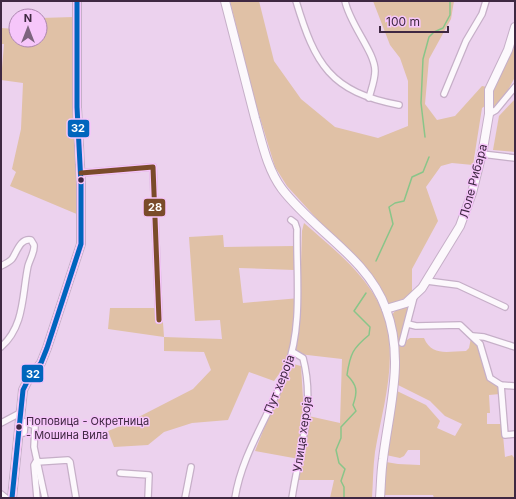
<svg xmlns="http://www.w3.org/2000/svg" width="516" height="499" viewBox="0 0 516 499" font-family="Inter,sans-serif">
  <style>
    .green { fill: #e0c1a6 }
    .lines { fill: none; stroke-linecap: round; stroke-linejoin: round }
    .stream { stroke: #89c589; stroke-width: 1.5 }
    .street-casing { stroke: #c6afc8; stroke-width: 8 }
    .secondary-casing { stroke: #c6afc8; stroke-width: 10 }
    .street { stroke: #fcf8fc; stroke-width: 5.5 }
    .secondary { stroke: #fcf8fc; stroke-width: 8 }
    .bus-1-casing { stroke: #f6c6fa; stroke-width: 8 }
    .bus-2-casing { stroke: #f6c6fa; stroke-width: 8 }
    .bus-1 { stroke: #0065bd; stroke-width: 5 }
    .bus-2 { stroke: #7a4b2a; stroke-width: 5 }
    .bus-dot { fill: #3f2842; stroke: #f6c6fa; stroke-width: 1.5 }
    .labels { text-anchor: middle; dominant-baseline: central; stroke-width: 3; stroke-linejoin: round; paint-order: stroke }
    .bus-label { font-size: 11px; fill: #3f2842; stroke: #f6c6fa; text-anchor: start }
    .street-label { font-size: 12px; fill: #3f2842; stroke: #f6c6fa }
    .line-badge { stroke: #f6c6fa; stroke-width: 1.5 }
    .badge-label { font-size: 11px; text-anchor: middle; font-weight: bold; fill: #fff }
  </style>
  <rect width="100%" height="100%" fill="#ecd2ee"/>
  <g class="green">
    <polygon points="230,1 259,1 274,61 301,99 335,127 378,138 408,126 408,81 400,58 390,45 373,1 454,1 451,19 429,59 425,104 437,120 455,116 482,86 487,87 485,106 482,108 473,165 452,163 441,166 426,187 438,221 412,269 412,292 405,298 389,305 379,287 287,186 275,167 254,98"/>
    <polygon points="74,17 79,215 10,186 16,172 12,169 21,129 23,83 1,80 4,44 1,44 1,28 16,29 16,40 40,40 40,18"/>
    <polygon points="515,37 515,77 507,92 492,109 491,94"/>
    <polygon points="515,99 515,152 493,150 499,116"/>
    <path d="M304,223C330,246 360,269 377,300C403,347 383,404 375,452C373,467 373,483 372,498H330L334,480H294L299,459L255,451L281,386L293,364L301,366L304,415L340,423L342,359L290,353L282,370L274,381L249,372L228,420L192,423L164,432L148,445L114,447L108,431L123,425L193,389L211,370L204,352L164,351V337L108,329L110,308H162L164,337L222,339L220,320L195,321L189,237L223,235L224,247L295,246L294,270L239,268L243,303L300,298L302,231Z"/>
    <path d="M410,305L403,339L407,340L410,338H424C432,357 448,351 466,351L469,348L471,338L478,345L482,352L488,380L500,387V394L489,395L490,413H487V424H502L505,457L512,455L515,459V498H434L433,495H383L386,462L398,464L420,465V450H408L404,456L400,458L386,455L397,391L426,405L440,421L437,428L455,436L462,424L445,416L430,401L398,385L399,357L392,318C393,308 402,308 410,305Z"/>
  </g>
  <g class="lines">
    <g class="stream">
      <polyline points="425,137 421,103 423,59 429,37 434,32 443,28 450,15 450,1"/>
      <polyline points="376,261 393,224 389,207 395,203 404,201 412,177 423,172 429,157"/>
      <path d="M344,498V487L341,481L345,469L339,463L336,450L341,438V427L356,411L353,405C358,391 357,385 347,375C350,354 353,348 369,335L370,327L354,311L366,293"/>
    </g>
    <defs>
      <g id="street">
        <path d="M296,1C315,64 330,92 399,105"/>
        <path d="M345,1C350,25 375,52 375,71C375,80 371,90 369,98"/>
        <polyline points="444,94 466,41 482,14 486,1"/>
        <polyline points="489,114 496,110 515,87"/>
        <polyline points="482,154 515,158"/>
        <polyline points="81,173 153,167 159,320"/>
        <path d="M1,266C5,264 9,262 12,259C17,252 20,238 31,240L34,245C35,251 30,259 28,266C22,294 25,326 1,347"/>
        <polyline points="427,281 458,285 505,307"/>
        <polyline points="408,324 416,326 460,325 480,344 490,378 501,385 514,386"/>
        <polyline points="473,336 484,337 515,347"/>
        <polyline points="402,343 414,297"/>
        <polyline points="501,385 505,435 515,434"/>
        <polyline points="19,420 35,426 34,447 45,498"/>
        <polyline points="1,423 20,413"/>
        <polyline points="18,433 24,433 25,422"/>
        <polyline points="37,460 34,465 37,498"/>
        <polyline points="37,462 68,460 70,462 76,498"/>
        <polyline points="120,473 149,475 148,498"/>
        <polyline points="1,494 6,498"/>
        <polyline points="185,498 191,467"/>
        <path d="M235,498C242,452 272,412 287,368C303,325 296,274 297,229L295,223L291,220"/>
        <path d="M292,498C299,450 316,407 303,358L293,352"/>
      </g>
      <g id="secondary">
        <path d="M225,1C235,40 245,79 255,118C262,142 267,169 282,189C314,231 367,257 386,309C405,359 389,409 383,459C381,472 381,485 380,498"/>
        <polyline points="386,309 406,303 422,288 460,226 472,193 483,149 489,114 489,90 508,50 515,27"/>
        <polyline points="12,498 23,390 28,380 41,363 47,348 81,244 81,184 77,107 77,1"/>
      </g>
    </defs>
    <use href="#street" class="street-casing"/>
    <use href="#secondary" class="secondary-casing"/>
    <use href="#street" class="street"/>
    <use href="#secondary" class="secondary"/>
    <defs>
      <polyline id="bus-1" points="12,498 23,390 28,380 41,363 47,348 81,244 81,184 77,107 77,1"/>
      <polyline id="bus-2" points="81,173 153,167 159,320"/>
    </defs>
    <use href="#bus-1" class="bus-1-casing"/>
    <use href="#bus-2" class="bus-2-casing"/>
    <use href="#bus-1" class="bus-1"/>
    <use href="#bus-2" class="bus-2"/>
  </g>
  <g class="bus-dot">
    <circle cx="81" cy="180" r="3.5"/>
    <circle cx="19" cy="427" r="3.5"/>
  </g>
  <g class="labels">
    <g class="bus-label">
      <text x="26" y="421">Поповица - Окретница<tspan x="26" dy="14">- Мошина Вила</tspan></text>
    </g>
    <g class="street-label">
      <text transform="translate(473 181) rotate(-75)">Лоле Рибара</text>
      <text transform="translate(279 384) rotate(-68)">Пут хероја</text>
      <text transform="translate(302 434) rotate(-82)">Улица хероја</text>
    </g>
  </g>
  <g class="line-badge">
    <rect x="67" y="119" width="23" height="19" rx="4" fill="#0065bd"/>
    <rect x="143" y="198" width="23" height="19" rx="4" fill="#7a4b2a"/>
    <rect x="21" y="364" width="23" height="19" rx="4" fill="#0065bd"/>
  </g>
  <g class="badge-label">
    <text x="78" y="132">32</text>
    <text x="155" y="211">28</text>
    <text x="33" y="378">32</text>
  </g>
  <rect width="516" height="499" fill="none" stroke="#3f2842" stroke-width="4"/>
  <g transform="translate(28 28)"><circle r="19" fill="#f6c6fa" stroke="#ad87b0"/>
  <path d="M0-3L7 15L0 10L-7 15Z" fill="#7c647e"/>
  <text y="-6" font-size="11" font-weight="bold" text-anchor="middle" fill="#3f2842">N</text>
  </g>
  <path d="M380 26v6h68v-6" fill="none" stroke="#3f2842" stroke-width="2"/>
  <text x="386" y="26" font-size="12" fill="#3f2842" stroke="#f6c6fa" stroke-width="3" paint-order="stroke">100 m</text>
</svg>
